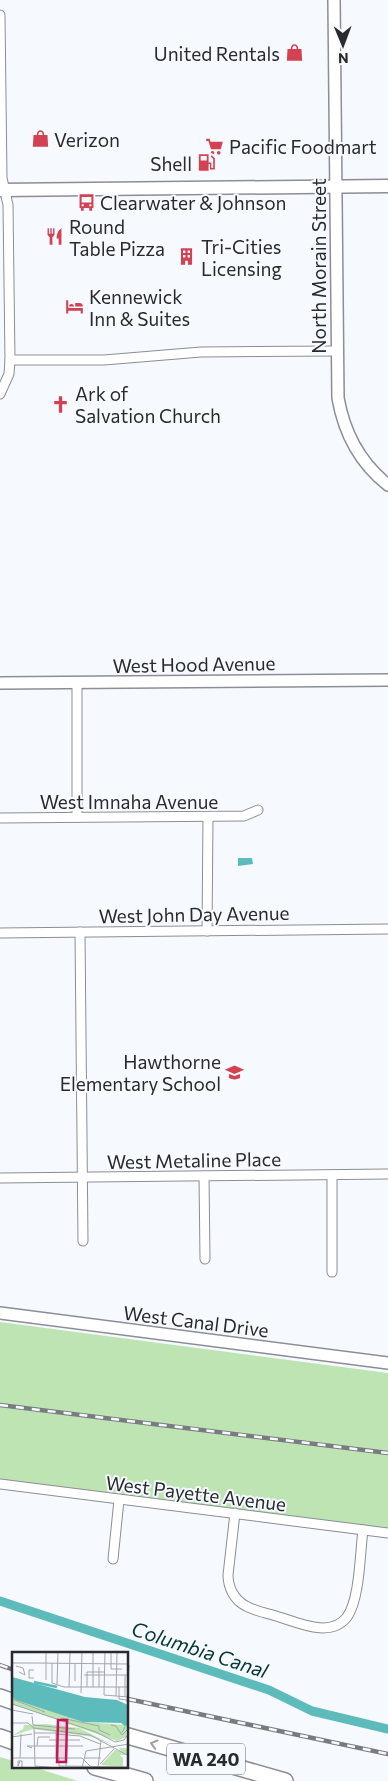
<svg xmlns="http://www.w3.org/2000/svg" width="388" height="1781" viewBox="0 0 388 1781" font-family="Commissioner,sans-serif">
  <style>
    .green { fill: #bfe4b4 }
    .water { fill: #5ebbbc }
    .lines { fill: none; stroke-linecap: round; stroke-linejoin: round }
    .canal { stroke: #5ebbbc; stroke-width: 9 }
    .street-casing { stroke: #8b8e94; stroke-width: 11 }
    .secondary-casing { stroke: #8b8e94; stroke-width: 14 }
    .primary-casing { stroke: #8b8e94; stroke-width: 15 }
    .highway-casing { stroke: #8b8e94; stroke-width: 18 }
    .street { stroke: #fff; stroke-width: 9 }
    .secondary { stroke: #fff; stroke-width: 11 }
    .primary { stroke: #fff; stroke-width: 12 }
    .highway { stroke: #fff; stroke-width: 15 }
    .rail-casing { stroke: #797b7f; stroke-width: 4.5 }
    .rail { stroke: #f6f9fe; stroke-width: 2.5; stroke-dasharray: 8; stroke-linecap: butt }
    .oneway { stroke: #9f9fa0 }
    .labels { text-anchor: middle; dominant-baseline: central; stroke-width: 4; stroke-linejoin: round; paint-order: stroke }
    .shield { fill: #f6f9fe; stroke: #66686c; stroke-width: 1 }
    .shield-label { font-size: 18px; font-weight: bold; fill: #292a2d }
    .poi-label { font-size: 19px; fill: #292a2d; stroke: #f6f9fe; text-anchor: start }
    .street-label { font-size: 19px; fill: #292a2d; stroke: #f6f9fe }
    .water-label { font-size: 20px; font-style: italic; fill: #063535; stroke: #f6f9fe }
    .inset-river { fill: none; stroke: #5ebbbc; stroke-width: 2.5 }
    .inset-road { fill: none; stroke: #a4a6aa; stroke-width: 1 }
    .view { fill: #c2185b; fill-opacity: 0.15; stroke: #c2185b; stroke-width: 2.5 }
    .inset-edge { fill: none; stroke: #292a2d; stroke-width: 2.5 }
  </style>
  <rect width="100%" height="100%" fill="#f6f9fe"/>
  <g class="green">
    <polygon points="0,1322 388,1373 388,1530 0,1479"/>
    <polygon points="0,1757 14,1761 14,1767 33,1767 78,1781 0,1781"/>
  </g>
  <polygon class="water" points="238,858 252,858 253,864 238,866"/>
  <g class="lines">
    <polyline class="canal" points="0,1601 269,1690 312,1711 388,1729"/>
    <defs>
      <g id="street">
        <polyline points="0,15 2,178 8,205 10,360 9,374 0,394"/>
        <polyline points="10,360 104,360 201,352 336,351"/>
        <polyline points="77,683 77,817"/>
        <polyline points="0,818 244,816 258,810"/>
        <polyline points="207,931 208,817"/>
        <polyline points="80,932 83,1241"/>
        <polyline points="0,933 388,929"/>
        <polyline points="332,1175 332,1272"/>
        <polyline points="204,1176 205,1259"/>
        <polyline points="0,1178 388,1174"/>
        <polyline points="0,1484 388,1533"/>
        <path d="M235,1513L228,1575C228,1587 234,1600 246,1606C255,1611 266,1613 276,1616C297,1622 330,1639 347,1617C360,1599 360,1552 363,1530"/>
        <polyline points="113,1559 119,1500"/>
      </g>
      <g id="secondary">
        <path d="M334,0L338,398C344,432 360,463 388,485"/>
        <polyline points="0,683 388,680"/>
        <polyline points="0,1313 388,1363"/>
      </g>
      <polyline id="primary" points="0,190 388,186"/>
      <g id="highway">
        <polyline points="0,1697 14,1702"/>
        <polyline points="128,1736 285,1781"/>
        <polyline points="0,1737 14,1742"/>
        <polyline points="95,1767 145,1781"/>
      </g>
    </defs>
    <use href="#street" class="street-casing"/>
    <use href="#secondary" class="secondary-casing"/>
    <use href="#primary" class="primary-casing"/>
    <use href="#highway" class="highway-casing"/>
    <use href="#street" class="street"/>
    <use href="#secondary" class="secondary"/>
    <use href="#primary" class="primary"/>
    <use href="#highway" class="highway"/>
    <defs>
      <g id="rail">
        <polyline points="0,1405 388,1453"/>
        <polyline points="0,1665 14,1670"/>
        <polyline points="128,1699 388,1754"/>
      </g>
    </defs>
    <use href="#rail" class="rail-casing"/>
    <use href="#rail" class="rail"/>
  </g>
  <defs><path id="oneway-chevron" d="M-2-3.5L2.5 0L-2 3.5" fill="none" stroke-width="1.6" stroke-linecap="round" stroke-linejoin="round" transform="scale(1.25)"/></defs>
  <use class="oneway" href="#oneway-chevron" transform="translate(154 1744) rotate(-164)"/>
  <defs>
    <symbol id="shop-bare" viewBox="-9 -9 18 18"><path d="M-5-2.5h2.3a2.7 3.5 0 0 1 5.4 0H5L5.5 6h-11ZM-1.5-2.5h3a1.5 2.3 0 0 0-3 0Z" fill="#d24253" stroke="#f6f9fe" stroke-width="2.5" paint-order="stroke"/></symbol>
    <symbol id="supermarket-bare" viewBox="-9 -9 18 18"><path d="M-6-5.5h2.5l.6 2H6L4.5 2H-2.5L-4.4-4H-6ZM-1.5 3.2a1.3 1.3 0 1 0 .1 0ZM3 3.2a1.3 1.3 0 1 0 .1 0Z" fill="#d24253" stroke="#f6f9fe" stroke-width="2.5" paint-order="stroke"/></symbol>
    <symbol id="fuel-bare" viewBox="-9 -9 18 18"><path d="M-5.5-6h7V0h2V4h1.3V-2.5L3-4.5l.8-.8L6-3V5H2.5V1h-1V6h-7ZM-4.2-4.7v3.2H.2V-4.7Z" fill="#d24253" stroke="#f6f9fe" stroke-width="2.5" paint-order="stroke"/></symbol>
    <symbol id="bus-bare" viewBox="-9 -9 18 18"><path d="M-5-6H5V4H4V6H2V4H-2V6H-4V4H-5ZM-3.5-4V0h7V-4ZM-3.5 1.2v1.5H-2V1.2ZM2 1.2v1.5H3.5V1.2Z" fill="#d24253" stroke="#f6f9fe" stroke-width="2.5" paint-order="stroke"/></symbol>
    <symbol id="restaurant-bare" viewBox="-9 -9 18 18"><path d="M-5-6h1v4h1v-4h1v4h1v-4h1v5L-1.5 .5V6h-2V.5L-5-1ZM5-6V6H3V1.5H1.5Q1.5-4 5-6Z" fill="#d24253" stroke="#f6f9fe" stroke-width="2.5" paint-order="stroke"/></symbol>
    <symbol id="building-bare" viewBox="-9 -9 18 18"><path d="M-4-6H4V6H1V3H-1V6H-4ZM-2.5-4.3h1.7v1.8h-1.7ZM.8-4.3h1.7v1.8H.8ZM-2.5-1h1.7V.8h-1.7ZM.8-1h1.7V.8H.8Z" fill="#d24253" stroke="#f6f9fe" stroke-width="2.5" paint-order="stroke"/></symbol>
    <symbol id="hotel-bare" viewBox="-9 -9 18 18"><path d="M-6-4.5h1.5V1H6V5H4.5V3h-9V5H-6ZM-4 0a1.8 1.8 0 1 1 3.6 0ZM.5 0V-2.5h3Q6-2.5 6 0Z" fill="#d24253" stroke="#f6f9fe" stroke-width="2.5" paint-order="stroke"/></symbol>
    <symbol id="church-bare" viewBox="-9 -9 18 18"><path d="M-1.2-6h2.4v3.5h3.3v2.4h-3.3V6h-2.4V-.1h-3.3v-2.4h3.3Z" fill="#d24253" stroke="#f6f9fe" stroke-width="2.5" paint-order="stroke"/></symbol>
    <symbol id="school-bare" viewBox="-9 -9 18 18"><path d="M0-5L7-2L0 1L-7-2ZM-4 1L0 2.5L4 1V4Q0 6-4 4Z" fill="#d24253" stroke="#f6f9fe" stroke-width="2.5" paint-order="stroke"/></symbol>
  </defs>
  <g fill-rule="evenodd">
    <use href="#shop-bare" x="282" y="40" width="25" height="25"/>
    <use href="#shop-bare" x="28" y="126" width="25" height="25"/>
    <use href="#supermarket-bare" x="202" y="134" width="25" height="25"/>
    <use href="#fuel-bare" x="194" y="150" width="25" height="25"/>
    <use href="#bus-bare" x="74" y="190" width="25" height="25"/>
    <use href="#restaurant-bare" x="42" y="224" width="25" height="25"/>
    <use href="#building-bare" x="174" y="244" width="25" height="25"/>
    <use href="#hotel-bare" x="62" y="294" width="25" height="25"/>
    <use href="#church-bare" x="48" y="392" width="25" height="25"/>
    <use href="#school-bare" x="222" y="1060" width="25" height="25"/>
  </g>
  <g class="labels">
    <rect class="shield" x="167" y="1743.5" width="78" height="31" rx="4"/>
    <g class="shield-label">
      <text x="206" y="1759">WA 240</text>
    </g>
    <g class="poi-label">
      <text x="280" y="53" text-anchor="end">United Rentals</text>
      <text x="54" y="139">Verizon</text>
      <text x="229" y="146">Pacific Foodmart</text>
      <text x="192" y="163" text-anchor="end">Shell</text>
      <text x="100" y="202">Clearwater &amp; Johnson</text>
      <text x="69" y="226">Round<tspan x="69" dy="22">Table Pizza</tspan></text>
      <text x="201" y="246">Tri-Cities<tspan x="201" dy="22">Licensing</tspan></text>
      <text x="89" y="296">Kennewick<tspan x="89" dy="22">Inn &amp; Suites</tspan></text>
      <text x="75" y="393">Ark of<tspan x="75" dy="22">Salvation Church</tspan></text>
      <text x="221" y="1061" text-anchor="end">Hawthorne<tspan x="221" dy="22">Elementary School</tspan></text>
    </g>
    <g class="street-label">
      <text transform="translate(318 266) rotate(-90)">North Morain Street</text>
      <text transform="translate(194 664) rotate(-1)">West Hood Avenue</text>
      <text x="129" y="801">West Imnaha Avenue</text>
      <text transform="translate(194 914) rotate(-1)">West John Day Avenue</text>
      <text transform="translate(194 1160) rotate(-1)">West Metaline Place</text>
      <text transform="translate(196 1321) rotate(7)">West Canal Drive</text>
      <text transform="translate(196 1493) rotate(7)">West Payette Avenue</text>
    </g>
    <g class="water-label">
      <text transform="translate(200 1649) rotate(18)">Columbia Canal</text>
    </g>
  </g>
  <g transform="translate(12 1652)">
    <rect width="116" height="116" fill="#f6f9fe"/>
    <path d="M0,45L71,70L115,73L114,85L105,89L0,52ZM33,72L67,76L105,95L82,85L21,77L0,84L11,77L12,73ZM107,96H114L116,99V103H108L111,106V115L89,113L103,98L109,99Z" fill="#bfe4b4"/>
    <path d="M0,25L73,45L105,48L116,53V75L114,73L112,78L109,82L113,74L109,71L71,70L4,48L0,45Z" fill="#5ebbbc"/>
    <path class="inset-river" d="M22,30L45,35"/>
    <path class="inset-road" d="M93,0L92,43L116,45M99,0V17H110M0,11H22M22,11L117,12M40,11V31L52,35H117M4,14L11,16L13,23L7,20M72,23H117M22,26H17V18H22M34,28V0M63,29V11M45,32L46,0M57,35L58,0M75,35V20H93M81,35V0M87,35V15M107,35V47L115,48M69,41L70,0M104,44L105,0M113,45V23M0,47L33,60M115,50L117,13M0,52L84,80L103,90L112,88L117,81M0,58L21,62M20,64L21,73L63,77M49,66L87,74M0,71H16L22,76L23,114M99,73L104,74L110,83L117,76M87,74V78L98,83M22,76L78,83L117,104M22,81H44M44,82L68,84M68,84L88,92M0,85L20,82M37,88H68M25,94L26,85H38M20,96L15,94H71M0,106H70L79,115M8,106L9,82M44,106V78M47,106V114L117,115M73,106H89M8,109L6,114V109H10V116M88,112L102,97M23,114L47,116M54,114L55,94M70,116L74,99L117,92M86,116L89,88"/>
    <path class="view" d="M46,68H55L54,110H45Z"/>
    <rect width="116" height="116" class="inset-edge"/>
  </g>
  <g transform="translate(343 45) rotate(179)" stroke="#f6f9fe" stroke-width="4" paint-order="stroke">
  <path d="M0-4L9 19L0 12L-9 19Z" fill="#292a2d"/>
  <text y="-8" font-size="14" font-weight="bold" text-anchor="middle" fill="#292a2d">N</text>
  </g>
</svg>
